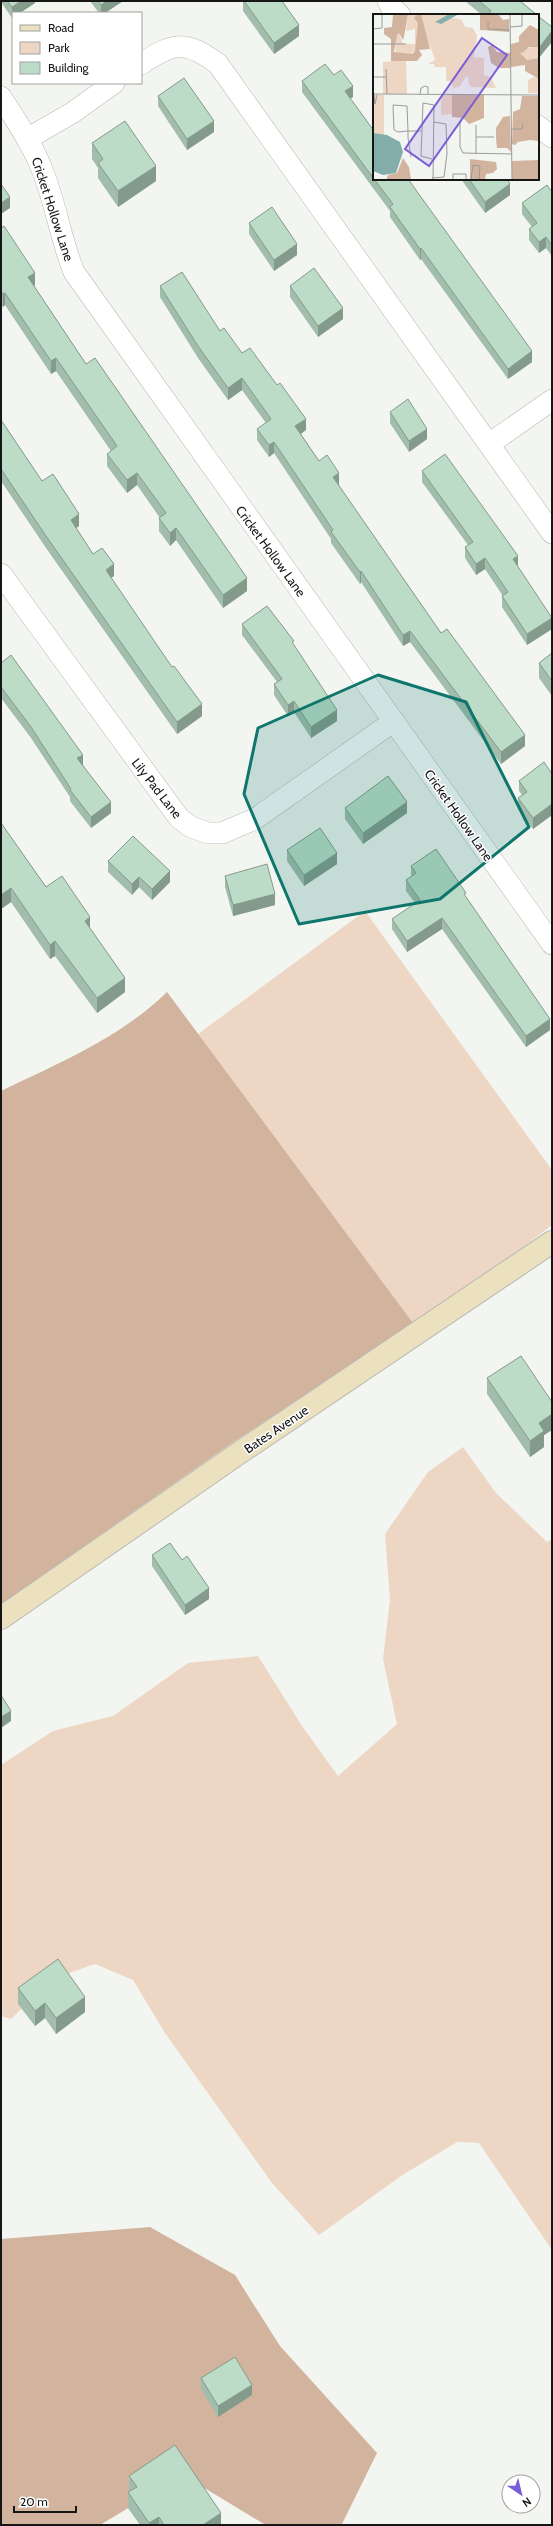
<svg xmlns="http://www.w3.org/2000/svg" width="553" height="2526" viewBox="0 0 553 2526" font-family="Cabin,sans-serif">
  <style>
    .green { fill: #eed6c5 }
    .forest { fill: #d1b39e }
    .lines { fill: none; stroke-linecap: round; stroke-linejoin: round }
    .street-casing { stroke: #b8b9b6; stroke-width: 22 }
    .secondary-casing { stroke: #b8b9b6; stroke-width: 24 }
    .street { stroke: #fff; stroke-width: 21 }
    .secondary { stroke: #ece1be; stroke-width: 22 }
    .wall { fill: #a2bdab }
    .shaded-wall { fill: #849a8b }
    .building { fill: #bcdcc7; stroke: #849a8b }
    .marked { fill: #0f766e; fill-opacity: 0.2; stroke: #0f766e; stroke-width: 3; stroke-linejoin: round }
    .labels { text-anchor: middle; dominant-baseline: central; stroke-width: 3; stroke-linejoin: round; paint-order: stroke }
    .street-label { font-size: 13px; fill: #151615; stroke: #fff }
    .inset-road { fill: none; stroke: #9a9c99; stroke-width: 1 }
    .view { fill: #7c5dd8; fill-opacity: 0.15; stroke: #7c5dd8; stroke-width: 2 }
    .inset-edge { fill: none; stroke: #151615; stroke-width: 2 }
  </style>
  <rect width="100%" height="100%" fill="#f3f5f1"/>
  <g class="green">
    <polygon points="365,911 552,1170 552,1225 512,1256 413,1323 198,1034"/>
    <polygon points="463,1447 496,1493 547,1542 552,1539 552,2250 479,2143 457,2142 401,2176 319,2235 272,2183 165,2033 133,1980 95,1964 52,1979 11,2019 1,2016 1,1765 53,1731 113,1716 188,1663 258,1656 302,1726 338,1776 397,1724 383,1659 390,1600 385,1534 428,1472"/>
  </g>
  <g class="forest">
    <path d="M167,992L413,1323L235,1441L1,1604V1091C59,1063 120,1038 167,992Z"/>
    <polygon points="150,2227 235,2275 280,2346 377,2453 342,2524 264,2524 183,2475 100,2525 1,2525 1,2239"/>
  </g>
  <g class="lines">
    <defs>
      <g id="street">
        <polyline points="388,1 391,7 400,15"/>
        <path d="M141,64C173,42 186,40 218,64L552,533"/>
        <path d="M1,97C16,121 33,145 43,172C56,205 61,240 74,272L552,944"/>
        <polyline points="538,126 552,137"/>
        <polyline points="27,139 72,113 114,83"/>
        <polyline points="489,444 552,400"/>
        <polyline points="1,574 179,818 191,827 208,833 222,833 255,819 394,721"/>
      </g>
      <polyline id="secondary" points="1,1618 242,1451 552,1242"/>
    </defs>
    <use href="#street" class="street-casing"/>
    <use href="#secondary" class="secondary-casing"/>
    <use href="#street" class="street"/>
    <use href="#secondary" class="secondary"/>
  </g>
  <g class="wall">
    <polygon points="1,1 35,1 35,3 12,18 1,2"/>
    <polygon points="90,1 123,1 105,13 99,13"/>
    <polygon points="243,1 282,1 299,36 274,54 243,11"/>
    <polygon points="465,1 520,1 537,15 482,15"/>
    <polygon points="334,75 353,97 350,98 532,362 508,379 421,259 420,260 390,217 390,211 302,92 302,81"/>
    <polygon points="158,96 214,132 187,150 158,106"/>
    <polygon points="92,143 156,181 118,207 98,178 98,168 92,159"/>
    <polygon points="461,179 507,179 510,195 485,213"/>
    <polygon points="552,192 552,256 546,248 539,253 529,240 529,229 532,227 522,214 522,203"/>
    <polygon points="249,223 297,255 274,271 249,234"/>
    <polygon points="1,228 35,285 34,286 86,364 247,591 223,608 176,540 170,546 159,531 159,518 160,518 137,485 127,493 107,466 107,454 111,451 56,371 51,374 5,305 3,307 1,304"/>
    <polygon points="160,286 220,331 242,353 306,430 301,434 319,461 339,485 338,485 441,633 525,746 501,764 410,642 403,646 361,582 360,584 331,543 331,539 274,453 269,457 257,440 257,429 266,423 242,390 228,400 198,358 160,297"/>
    <polygon points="290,286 343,319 318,337 290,297"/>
    <polygon points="390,412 427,439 409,452 390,423"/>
    <polygon points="1,420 42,481 79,526 76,528 93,554 114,576 111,578 202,716 177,734 46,548 1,481"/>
    <polygon points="422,471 518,567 552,629 527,645 502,607 502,596 503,596 485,569 476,575 465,558 465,547 468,545 422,482"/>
    <polygon points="242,624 337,721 311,738 294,712 288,716 274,695 274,684 277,682 242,635"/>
    <polygon points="552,653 552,696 539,678 539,663"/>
    <polygon points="1,663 83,765 111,813 91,828 70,801 70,797 31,738 1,698"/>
    <polygon points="552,774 552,815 533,829 518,809 518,798 522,795 519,791 519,781"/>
    <polygon points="345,808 407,813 363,844 345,819"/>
    <polygon points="1,823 46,887 90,929 125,992 97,1013 55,956 50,959 11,902 1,909"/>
    <polygon points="551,840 552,840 552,857 551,856"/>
    <polygon points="287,850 337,864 304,886 287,861"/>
    <polygon points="108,861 170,882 152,900 139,887 132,895 108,872"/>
    <polygon points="411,866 466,897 550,1030 526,1047 442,929 407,952 392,929 392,919 415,903 406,891 406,880 411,877"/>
    <polygon points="225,876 275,905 233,916 225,887"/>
    <polygon points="487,1378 552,1402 552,1430 544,1435 544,1447 530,1457 487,1394"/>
    <polygon points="152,1555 209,1599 185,1615 152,1566"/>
    <polygon points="18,1988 85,2012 56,2034 45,2018 35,2026 18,2004"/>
    <polygon points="201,2378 252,2395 218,2417 201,2389"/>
    <polygon points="129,2476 221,2525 140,2525 128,2508 128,2492 129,2492"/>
  </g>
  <g class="shaded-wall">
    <polygon points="21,1 35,1 35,3 20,13 13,13 13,17 12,18 12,7"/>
    <polygon points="107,1 123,1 105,13 101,13 101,5"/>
    <polygon points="299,25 299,36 274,54 274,43"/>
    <polygon points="552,31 552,42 538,59 538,49"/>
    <polygon points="353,86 353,97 345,102 345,91"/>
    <polygon points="214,121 214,132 187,150 187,139"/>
    <polygon points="156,166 156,181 118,207 118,191"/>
    <polygon points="510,184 510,195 485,213 485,202"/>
    <polygon points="10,197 10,208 1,214 1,203"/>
    <polygon points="546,237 546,248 539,253 539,242"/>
    <polygon points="297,244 297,255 274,271 274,260"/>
    <polygon points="421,248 421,259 420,260 420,249"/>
    <polygon points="35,273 35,285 28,290 28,277"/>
    <polygon points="5,293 5,305 3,307 3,294"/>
    <polygon points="343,308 343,319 318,337 318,326"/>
    <polygon points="532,351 532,362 508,379 508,369"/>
    <polygon points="56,358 56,371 51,374 51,361"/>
    <polygon points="242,378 242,390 228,400 228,388"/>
    <polygon points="306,419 306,430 295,438 295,426"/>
    <polygon points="427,429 427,439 409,452 409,441"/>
    <polygon points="274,442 274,453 269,457 269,445"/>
    <polygon points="137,473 137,485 127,493 127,480"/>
    <polygon points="339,473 339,485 333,489 333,477"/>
    <polygon points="79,514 79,526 71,532 71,520"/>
    <polygon points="176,528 176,540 170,546 170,533"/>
    <polygon points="518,556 518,567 513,559"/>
    <polygon points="485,558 485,569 476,575 476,564"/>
    <polygon points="114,564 114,576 106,581 106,570"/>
    <polygon points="361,571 361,582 360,584 360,572"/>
    <polygon points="247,578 247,591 223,608 223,595"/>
    <polygon points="552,618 552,629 527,645 527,634"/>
    <polygon points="410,631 410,642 403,646 403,635"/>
    <polygon points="294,701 294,712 288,716 288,705"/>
    <polygon points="202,704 202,716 177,734 177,722"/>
    <polygon points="337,710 337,721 311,738 311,727"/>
    <polygon points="525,735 525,746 501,764 501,752"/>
    <polygon points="83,755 83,766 77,758"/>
    <polygon points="111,802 111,813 91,828 91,817"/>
    <polygon points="407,802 407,813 363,844 363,833"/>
    <polygon points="552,804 552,815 533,829 533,818"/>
    <polygon points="337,853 337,864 304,886 304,875"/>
    <polygon points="170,871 170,882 152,900 152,889"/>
    <polygon points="139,877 139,887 132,895 132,884"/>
    <polygon points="11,888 11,902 1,909 1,895"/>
    <polygon points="275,894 275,905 233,916 233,905"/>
    <polygon points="90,917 90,932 85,921"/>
    <polygon points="442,918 442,929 407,952 407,941"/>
    <polygon points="55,941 55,956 50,959 50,945"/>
    <polygon points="125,978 125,992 97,1013 97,998"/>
    <polygon points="550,1019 550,1030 526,1047 526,1036"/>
    <polygon points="552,1414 552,1430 544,1435 544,1447 530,1457 530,1441 539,1423"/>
    <polygon points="209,1588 209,1599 185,1615 185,1605"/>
    <polygon points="11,1711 11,1721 1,1728 1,1717"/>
    <polygon points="85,1997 85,2012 56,2034 56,2018"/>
    <polygon points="45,2003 45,2018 35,2026 35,2011"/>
    <polygon points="252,2385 252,2395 218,2417 218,2406"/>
    <polygon points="221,2513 221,2525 203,2525"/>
    <polygon points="159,2517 159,2525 149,2525 149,2523"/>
  </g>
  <g class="building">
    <polygon points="7,1 21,1 12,7"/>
    <polygon points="98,1 107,1 101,5"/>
    <polygon points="244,1 282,1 299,25 274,43"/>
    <polygon points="479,1 520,1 537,15 488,15 491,11"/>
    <polygon points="538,16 552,27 552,31 538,49"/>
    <polygon points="325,64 334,75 341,70 353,86 345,91 374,131 374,179 302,81"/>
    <polygon points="184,78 214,121 187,139 158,96"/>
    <polygon points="125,121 156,166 118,191 98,163 103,159 92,143"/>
    <polygon points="374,179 408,179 532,351 508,369 421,248 420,249 390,207 393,204"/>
    <polygon points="469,179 507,179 510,184 485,202"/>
    <polygon points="1,184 10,197 1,203"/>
    <polygon points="547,185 552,192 552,245 546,237 539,242 529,229 537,223 522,203"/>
    <polygon points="272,207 297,244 274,260 249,223"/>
    <polygon points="4,226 35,273 28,277 86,364 95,358 247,578 223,595 176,528 170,533 159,518 166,513 137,473 127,480 107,454 117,446 56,358 51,361 5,293 3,294 1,291 1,228"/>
    <polygon points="314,268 343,308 318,326 290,286"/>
    <polygon points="182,272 220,331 224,328 242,353 250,348 277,385 280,383 306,419 295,426 319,461 327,455 339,473 333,477 441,633 447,629 525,735 501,752 410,631 403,635 361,571 360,572 331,532 333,530 274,442 269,445 257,429 271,419 242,378 228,388 198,346 160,286"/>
    <polygon points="408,399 427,429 409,441 390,412"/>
    <polygon points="1,420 42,481 53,474 79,514 71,520 93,554 102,548 114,564 106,570 172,667 174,666 202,704 177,722 46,536 1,469"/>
    <polygon points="445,454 518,556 513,559 552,618 527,634 502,596 508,592 485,558 476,564 465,547 473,542 422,471"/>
    <polygon points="267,606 294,641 292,642 337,710 311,727 294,701 288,705 274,684 282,679 242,624"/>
    <polygon points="552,653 552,681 539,663"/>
    <polygon points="11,655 83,755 77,758 111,802 91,817 70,790 71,789 31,727 1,687 1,663"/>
    <polygon points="544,762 552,774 552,804 533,818 518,798 527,792 519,781"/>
    <polygon points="388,776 407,802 363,833 345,808"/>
    <polygon points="1,823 46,887 62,876 90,917 85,921 125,978 97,998 55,941 50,945 11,888 1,895"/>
    <polygon points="320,828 337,853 304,875 287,850"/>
    <polygon points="133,836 170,871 152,889 139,877 132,884 108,861"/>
    <polygon points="436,849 466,893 464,894 550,1019 526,1036 442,918 407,941 392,919 420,900 406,880 416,873 411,866"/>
    <polygon points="267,864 275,894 233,905 225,876"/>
    <polygon points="521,1356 552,1402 552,1414 539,1423 544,1431 530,1441 487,1378"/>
    <polygon points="170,1543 182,1560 187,1556 209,1588 185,1605 152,1555"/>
    <polygon points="1,1695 11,1711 1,1717"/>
    <polygon points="58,1959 85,1997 56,2018 45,2003 35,2011 18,1988"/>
    <polygon points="235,2357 252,2385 218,2406 201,2378"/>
    <polygon points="175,2445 221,2513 203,2525 164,2525 159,2517 149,2523 128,2492 137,2487 129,2476"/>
  </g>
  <path class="marked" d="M378,675L466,702L529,827L440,899L299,924L244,794L258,728Z"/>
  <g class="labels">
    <g class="street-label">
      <text transform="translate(53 209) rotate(72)">Cricket Hollow Lane</text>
      <text transform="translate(271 551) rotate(54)">Cricket Hollow Lane</text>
      <text transform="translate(157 788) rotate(52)">Lily Pad Lane</text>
      <text transform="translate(459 815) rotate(55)">Cricket Hollow Lane</text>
      <text transform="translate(276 1429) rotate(-34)">Bates Avenue</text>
    </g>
  </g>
  <g transform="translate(373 14)">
    <rect width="166" height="166" fill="#f3f5f1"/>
    <path d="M35,0H45V33L38,40H23L22,23L26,19L30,30H42V15L33,17ZM48,0H76L67,5L83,4L89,6L92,13L100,14L104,22L101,43L111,44V61L118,63L123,74L99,73L96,71L95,63L92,64L86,73L80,74L79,67H73V53H62L61,50H55L62,46L48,8ZM166,31V44L154,46L146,40L145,37ZM33,46L34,80H10V48ZM161,63L166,65V79H155V66ZM0,81H11V147H0ZM68,81H79V100L68,101Z" fill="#eed6c5"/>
    <path d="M35,0L31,23L30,26L26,19L24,21L21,38L39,40L42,37L45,9L41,4L45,0H48L57,35L46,36L49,41L44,47H18V25L11,20V14L19,13L20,1ZM125,0L130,6L136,5V18L107,16V1ZM157,11L166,16L165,33H156L149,39L146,38L154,46L166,44V65L152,57V51L138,53V30L146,28V22ZM119,31L124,38L137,39V54H126L118,49L115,33ZM79,81H111V104L96,110L90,104L79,103ZM149,82H166V127L157,126L145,128L142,131L139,130L140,98L147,95ZM137,102L138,138L134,134H124L123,125V114L127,108L130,103ZM30,144L36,153L38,166H13L15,161L24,159ZM97,145L123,148L124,155L120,159L113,160L112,166H97ZM166,146V166H139V147Z" fill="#d1b39e"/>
    <path d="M76,0H86L68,10L62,8ZM0,119L14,121L27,128L30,138L23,159L10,161L0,157Z" fill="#83adaa"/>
    <path class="inset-road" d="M137,0L139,166M115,8V15L137,16M137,13L149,12V0M0,15L9,14V0M0,30H33M13,55L14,80M0,63H13M0,80L166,81M1,80L2,90L4,81M47,80L48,74L52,72L55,73V80M87,107V133L90,139L139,140M103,111V140M138,115H149L150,110M103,123H121M38,143L35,124V117L34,92L20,91L21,116L25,118L35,117H48M59,145L48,142L50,89L61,91L60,166M59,164L71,163L74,140L73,110L61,108M80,166V160H93V166M98,166L100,151L107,152L106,166"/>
    <path class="view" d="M109,24L134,41L56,152L32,135Z"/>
    <rect width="166" height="166" class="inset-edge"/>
  </g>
  <rect width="553" height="2526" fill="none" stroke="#151615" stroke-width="4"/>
  <rect x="12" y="12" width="130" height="72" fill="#ffffff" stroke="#a1a2a1"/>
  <rect x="20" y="25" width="20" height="6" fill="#ece1be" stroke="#a1a2a1"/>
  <text x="48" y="32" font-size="12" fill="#151615">Road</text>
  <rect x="20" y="42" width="20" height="12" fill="#eed6c5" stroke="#a1a2a1"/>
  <text x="48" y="52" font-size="12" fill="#151615">Park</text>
  <rect x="20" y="62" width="20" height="12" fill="#bcdcc7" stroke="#a1a2a1"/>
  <text x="48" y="72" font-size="12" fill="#151615">Building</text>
  <g transform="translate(521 2494) rotate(145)"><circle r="19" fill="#ffffff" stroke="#a1a2a1"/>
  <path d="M0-3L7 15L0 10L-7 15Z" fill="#7c5dd8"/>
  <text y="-6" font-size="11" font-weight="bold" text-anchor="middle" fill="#151615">N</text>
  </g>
  <path d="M14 2506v6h62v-6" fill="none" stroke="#151615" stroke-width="2"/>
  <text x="20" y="2506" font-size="12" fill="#151615" stroke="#ffffff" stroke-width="3" paint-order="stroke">20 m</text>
</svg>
